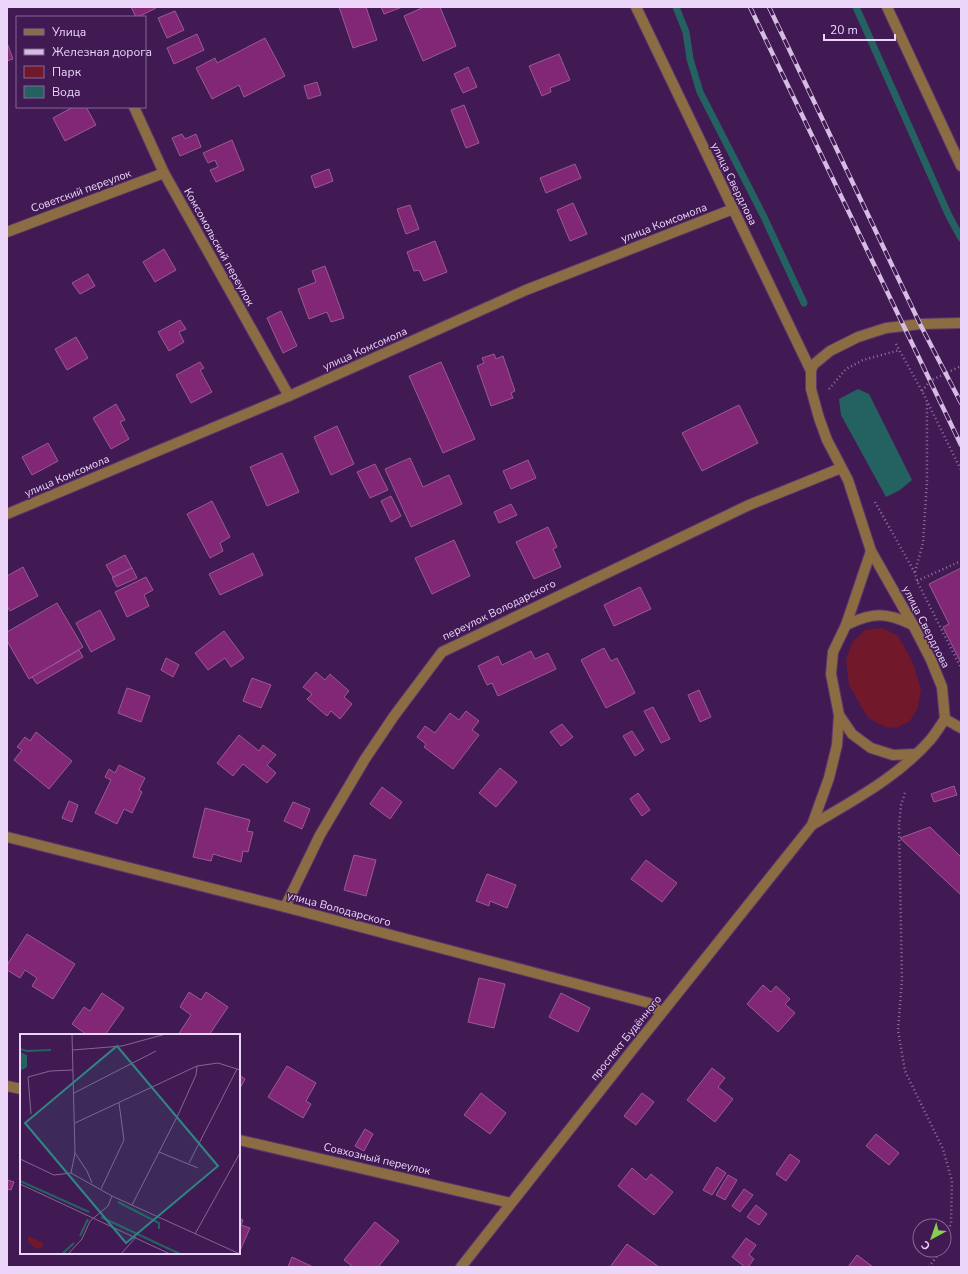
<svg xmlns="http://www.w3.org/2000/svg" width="968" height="1274" viewBox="0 0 968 1274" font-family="'Nunito Sans',sans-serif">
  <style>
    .green { fill: #72182b }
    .water { fill: #246261 }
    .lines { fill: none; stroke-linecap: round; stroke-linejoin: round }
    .stream { stroke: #246261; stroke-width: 7 }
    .building { fill: #822676; stroke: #995c8e }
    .minor-casing { stroke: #5c386d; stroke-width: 12 }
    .path { stroke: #9172a1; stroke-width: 2.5; stroke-dasharray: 1 3; stroke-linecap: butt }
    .minor { stroke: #8c6c42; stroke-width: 10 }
    .rail-casing { stroke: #d5bce2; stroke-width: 4.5 }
    .rail { stroke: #411a53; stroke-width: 3; stroke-dasharray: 9; stroke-linecap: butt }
    .labels { text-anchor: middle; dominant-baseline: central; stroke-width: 3; stroke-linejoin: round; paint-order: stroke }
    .street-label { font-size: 11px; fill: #ebd5f8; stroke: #411a53 }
    .inset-river { fill: none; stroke: #246261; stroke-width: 2 }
    .inset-road { fill: none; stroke: #856595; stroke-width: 1 }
    .view { fill: #308483; fill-opacity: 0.15; stroke: #308483; stroke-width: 2 }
    .inset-edge { fill: none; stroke: #ebd5f8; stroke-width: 2 }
  </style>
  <rect width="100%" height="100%" fill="#411a53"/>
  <polygon class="green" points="882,628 898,636 912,661 921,689 918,707 910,721 896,728 886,727 868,718 849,685 846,660 852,643 865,630"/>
  <polygon class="water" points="858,389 869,394 912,480 900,490 886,497 841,415 839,399"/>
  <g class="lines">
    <g class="stream">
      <polyline points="676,7 686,32 690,59 700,92 764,217 804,303"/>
      <polyline points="856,7 949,216 961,238"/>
    </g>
  </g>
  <g class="building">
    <polygon points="131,7 155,7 156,8 138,17 136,17"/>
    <polygon points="339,7 366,7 377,40 353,48"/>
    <polygon points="381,7 402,7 384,14"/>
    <polygon points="424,7 440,7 456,46 423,61 404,16"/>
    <polygon points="175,11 184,30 167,38 158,18"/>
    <polygon points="197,34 204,50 174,64 167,48"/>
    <polygon points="265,38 285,76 244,97 239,85 212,99 196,68 215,58 217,63"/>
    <polygon points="7,43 13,59 7,61"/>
    <polygon points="559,54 570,80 550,88 551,92 542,96 529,66"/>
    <polygon points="468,67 477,87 463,93 454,74"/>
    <polygon points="317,82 321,95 308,99 304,86"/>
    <polygon points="464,105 479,143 466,148 451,110"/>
    <polygon points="73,107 86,107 96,125 65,141 53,118"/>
    <polygon points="182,134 185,139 196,134 201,147 180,156 172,138"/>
    <polygon points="232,140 244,170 216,182 210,170 218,167 215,160 208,163 203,153"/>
    <polygon points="575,164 581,178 546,193 540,178"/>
    <polygon points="329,169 333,181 315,188 311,176"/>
    <polygon points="573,203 587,234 570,241 557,210"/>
    <polygon points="410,205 419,229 406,234 397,209"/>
    <polygon points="435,241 447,272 424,281 419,270 414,271 407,252"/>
    <polygon points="164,249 176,270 155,282 143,262"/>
    <polygon points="325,266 344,318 331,322 327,312 309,319 298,289 316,282 312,271"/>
    <polygon points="88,274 95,286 80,294 72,283"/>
    <polygon points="281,311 297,346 283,353 267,318"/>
    <polygon points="180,320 186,329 179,332 184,342 169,351 158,332"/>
    <polygon points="76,337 88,358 67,370 55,349"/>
    <polygon points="494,354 496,359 503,356 515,391 511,393 513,398 491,406 477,366 484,363 482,358"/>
    <polygon points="200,362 204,368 200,370 212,392 191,403 176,375"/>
    <polygon points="441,362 475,439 443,453 409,376"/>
    <polygon points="116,404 125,420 120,422 129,439 111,449 93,418"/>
    <polygon points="739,405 758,443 702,471 682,433"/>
    <polygon points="337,426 354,464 331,475 314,437"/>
    <polygon points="48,443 58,461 32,475 22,457"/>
    <polygon points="282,453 299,492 267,506 250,467"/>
    <polygon points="410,458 423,487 449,475 462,504 411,527 385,469"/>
    <polygon points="528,460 536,478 511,489 503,471"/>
    <polygon points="375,464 388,490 370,498 357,472"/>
    <polygon points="391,496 401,516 391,522 381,501"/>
    <polygon points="212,501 230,537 220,543 223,551 210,558 187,514"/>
    <polygon points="511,504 517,515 499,523 494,512"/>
    <polygon points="548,527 557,547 553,549 561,567 534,579 516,542"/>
    <polygon points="454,540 470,576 432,594 415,558"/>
    <polygon points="253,553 263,575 220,595 209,574"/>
    <polygon points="125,555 132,568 113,577 106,565"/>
    <polygon points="23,567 38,596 10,611 7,606 7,576"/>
    <polygon points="132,568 137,578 117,587 112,578"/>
    <polygon points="961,568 961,663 943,627 949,624 929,584"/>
    <polygon points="146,577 153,590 144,595 149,606 127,617 115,592"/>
    <polygon points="640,587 651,609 614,626 604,605"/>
    <polygon points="57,603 83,647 29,679 7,641 7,632"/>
    <polygon points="100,610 115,639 91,652 76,623"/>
    <polygon points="224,631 244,658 231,667 225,658 208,670 195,653"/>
    <polygon points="604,648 611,661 617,658 635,693 606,708 581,660"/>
    <polygon points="79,650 83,657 37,684 32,677"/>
    <polygon points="531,651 535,659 548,653 556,669 498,696 492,683 487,685 478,666 498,656 502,665"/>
    <polygon points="166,658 179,665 173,677 161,670"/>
    <polygon points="316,672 325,680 330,674 349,691 344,697 352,704 340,719 331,711 327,716 307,699 312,694 303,687"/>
    <polygon points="252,678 271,685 261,708 243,701"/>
    <polygon points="127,688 150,696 141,722 118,713"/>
    <polygon points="699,690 711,717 700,722 688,695"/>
    <polygon points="653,707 670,739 661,743 644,711"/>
    <polygon points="466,711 479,721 472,730 479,735 453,769 424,747 426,744 417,737 425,726 435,733 450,713 459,720"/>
    <polygon points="562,724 573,737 561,746 550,732"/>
    <polygon points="632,731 644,750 635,756 623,736"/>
    <polygon points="36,732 72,761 49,789 14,760 22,750 17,747 25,737 30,741"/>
    <polygon points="239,735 259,751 263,745 276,755 267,765 276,773 267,783 243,764 233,776 217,763"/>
    <polygon points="119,765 145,778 139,790 142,792 132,813 124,809 117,824 95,813 111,780 105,777 109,769 115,773"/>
    <polygon points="500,768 517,782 496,807 479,793"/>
    <polygon points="954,786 957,795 934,802 931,794"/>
    <polygon points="382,787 402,802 390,819 370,804"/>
    <polygon points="638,793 650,810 642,816 630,799"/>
    <polygon points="69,801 78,805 72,822 62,818"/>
    <polygon points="293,802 310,809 302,829 284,821"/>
    <polygon points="205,808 250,820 247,831 253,832 248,852 243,851 241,862 213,854 211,861 193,857"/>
    <polygon points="930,827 961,857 961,895 900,838"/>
    <polygon points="354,855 376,860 366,896 344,890"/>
    <polygon points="646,860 677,883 662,902 631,879"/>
    <polygon points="487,874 516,885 507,908 490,901 489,906 476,901"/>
    <polygon points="27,934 75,964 53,999 32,986 37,978 25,970 20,978 7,970 7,965"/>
    <polygon points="479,978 505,984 494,1028 468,1022"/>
    <polygon points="763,985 771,992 776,986 790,999 785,1004 795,1013 778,1032 747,1004"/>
    <polygon points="189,992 201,1000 206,992 228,1007 209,1035 178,1035 191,1015 180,1007"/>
    <polygon points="102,993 124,1008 105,1035 87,1035 72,1024 84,1007 90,1011"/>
    <polygon points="561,993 590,1008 578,1032 549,1017"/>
    <polygon points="287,1066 316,1083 306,1101 311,1104 303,1118 268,1097"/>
    <polygon points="712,1068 725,1078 718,1087 733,1099 715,1122 687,1100"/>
    <polygon points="239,1075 245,1079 239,1090"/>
    <polygon points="481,1093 506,1113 490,1134 464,1115"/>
    <polygon points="642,1093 654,1102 636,1125 624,1116"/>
    <polygon points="365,1129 373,1134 364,1151 355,1146"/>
    <polygon points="876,1134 899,1153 889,1165 866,1146"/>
    <polygon points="790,1154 800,1161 786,1181 776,1174"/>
    <polygon points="717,1167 726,1173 712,1195 703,1190"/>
    <polygon points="632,1168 646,1180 651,1174 673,1192 654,1215 618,1186"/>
    <polygon points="728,1175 737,1180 725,1200 716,1195"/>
    <polygon points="7,1180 14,1182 11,1190 7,1189"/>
    <polygon points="744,1189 753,1195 740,1212 732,1206"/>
    <polygon points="756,1205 767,1214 759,1225 747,1217"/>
    <polygon points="239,1218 243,1220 241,1225 250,1228 239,1253"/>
    <polygon points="375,1222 399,1241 378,1267 353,1267 344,1260"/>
    <polygon points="746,1238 756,1245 749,1255 754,1259 748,1267 745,1267 732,1257"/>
    <polygon points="627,1244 659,1267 610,1267"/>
    <polygon points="857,1255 873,1267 848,1267"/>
    <polygon points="292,1257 313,1267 288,1267"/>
  </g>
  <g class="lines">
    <defs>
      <g id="minor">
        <polyline points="636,7 811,371"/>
        <polyline points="887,7 961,166"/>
        <polyline points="134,107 164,173 289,396"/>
        <polyline points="7,232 164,173"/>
        <polyline points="7,514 289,396 526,290 733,209"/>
        <path d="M846,625C873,612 886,612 913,625"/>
        <polyline points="839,715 852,734 871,748 893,755 916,754"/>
        <polyline points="945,719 942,687 931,660 913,625 871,551 848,480 827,440 819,418 811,389 811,371 813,365 830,351 858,337 886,328 904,326 920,324 961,323"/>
        <polyline points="945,719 961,728"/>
        <path d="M812,825C854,800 898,777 931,739C936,733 940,726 945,719"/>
        <polyline points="7,837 285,907 649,1003 661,1013"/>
        <polyline points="285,907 320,835 365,759 394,716 442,652 749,505 841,468"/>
        <polyline points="7,1086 21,1089"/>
        <polyline points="239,1140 510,1203"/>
        <polyline points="461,1267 633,1049 812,825 829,778 837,745 839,715 831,674 833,652 846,625 871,551"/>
      </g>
    </defs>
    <use href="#minor" class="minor-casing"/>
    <g class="path">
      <polyline points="896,344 922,391 961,470"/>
      <polyline points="829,389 846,369 863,360 900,350"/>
      <polyline points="922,391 930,381 961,366"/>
      <polyline points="875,502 915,573 917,581 961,668"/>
      <polyline points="915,572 923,543 927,481 927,401"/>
      <polyline points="917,581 961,561"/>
      <polyline points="905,793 901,805 899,825 902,980 898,1030 905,1071 943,1149 952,1181 951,1223 944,1242"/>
      <polyline points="929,1267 941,1250"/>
    </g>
    <use href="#minor" class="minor"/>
    <defs>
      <g id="rail">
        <polyline points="750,7 961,445"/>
        <polyline points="769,7 920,324 961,403"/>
      </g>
    </defs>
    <use href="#rail" class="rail-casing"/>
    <use href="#rail" class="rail"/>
  </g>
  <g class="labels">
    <g class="street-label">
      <text transform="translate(734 184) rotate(64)">улица Свердлова</text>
      <text transform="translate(81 191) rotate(-20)">Советский переулок</text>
      <text transform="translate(664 223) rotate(-21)">улица Комсомола</text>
      <text transform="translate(219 247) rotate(61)">Комсомольский переулок</text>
      <text transform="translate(365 349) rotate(-24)">улица Комсомола</text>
      <text transform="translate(67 476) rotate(-23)">улица Комсомола</text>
      <text transform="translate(499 610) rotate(-26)">переулок Володарского</text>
      <text transform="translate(926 627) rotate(63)">улица Свердлова</text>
      <text transform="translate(339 909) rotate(15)">улица Володарского</text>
      <text transform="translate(626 1038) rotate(-51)">проспект Будённого</text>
      <text transform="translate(377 1159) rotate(13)">Совхозный переулок</text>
    </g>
  </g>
  <g transform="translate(20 1034)">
    <rect width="220" height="220" fill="#411a53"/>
    <path d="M8,202L23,209L22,213L16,215L8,207Z" fill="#72182b"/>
    <path d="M0,18L7,21V33L0,37Z" fill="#246261"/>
    <path class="inset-river" d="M0,15L7,17L31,16M0,147L69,178M98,168L139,189V195M81,183L160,220M60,202L68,185M42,220L54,209"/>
    <path class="inset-road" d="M52,0L55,119L67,137L72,149M53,16L102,12L146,0M54,59L136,17M11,80L8,43L30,37L53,36M55,89L177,32L198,29L220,36M139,118L178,134M0,125L34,141L51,139M169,129L217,35M51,139L55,119M0,150L150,220M81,155L104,106L99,69M92,162L220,220M112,171L158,81L176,41L177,32M175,200L220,119M48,220L62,205L70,187L88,172L92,162L51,139M101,220L116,203"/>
    <path class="view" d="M97,12L198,132L106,209L5,89Z"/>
    <rect width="220" height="220" class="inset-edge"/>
  </g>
  <rect width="968" height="1274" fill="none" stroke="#ebd5f8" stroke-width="16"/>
  <rect x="16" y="16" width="130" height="92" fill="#411a53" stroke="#856595"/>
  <rect x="24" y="29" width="20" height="6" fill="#8c6c42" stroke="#856595"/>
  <text x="52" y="36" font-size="12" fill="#ebd5f8">Улица</text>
  <rect x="24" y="49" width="20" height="6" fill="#d5bce2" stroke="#856595"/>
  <text x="52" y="56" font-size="12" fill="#ebd5f8">Железная дорога</text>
  <rect x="24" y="66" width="20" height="12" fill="#72182b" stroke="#856595"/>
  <text x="52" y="76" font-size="12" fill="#ebd5f8">Парк</text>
  <rect x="24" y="86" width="20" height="12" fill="#246261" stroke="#856595"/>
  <text x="52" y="96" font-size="12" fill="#ebd5f8">Вода</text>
  <g transform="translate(932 1238) rotate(220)"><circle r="19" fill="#411a53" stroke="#856595"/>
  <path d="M0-3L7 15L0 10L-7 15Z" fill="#86cf4c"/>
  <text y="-6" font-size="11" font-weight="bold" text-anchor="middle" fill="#ebd5f8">С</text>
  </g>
  <path d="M824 34v6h71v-6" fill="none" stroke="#ebd5f8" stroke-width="2"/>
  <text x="830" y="34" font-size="12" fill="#ebd5f8" stroke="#411a53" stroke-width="3" paint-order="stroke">20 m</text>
</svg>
